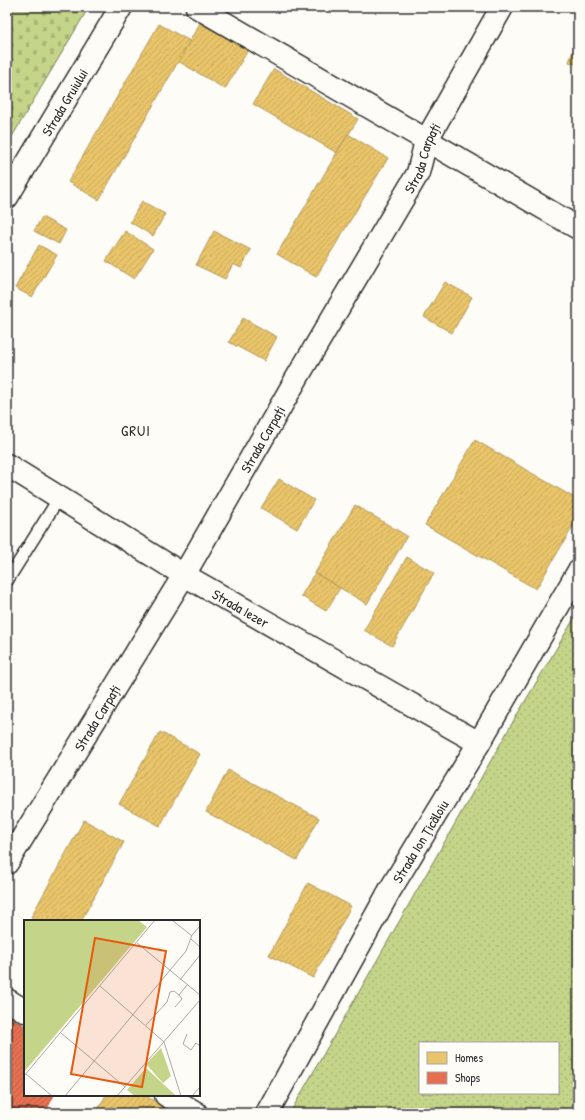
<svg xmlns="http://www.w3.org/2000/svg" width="585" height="1120" viewBox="0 0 585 1120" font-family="'Patrick Hand',sans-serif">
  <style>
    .grass { fill: url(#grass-dots); stroke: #78805a; fill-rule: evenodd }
    .cemetery { fill: url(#cemetery-stones); stroke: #78805a }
    .homes { fill: url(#homes-hatch); stroke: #b09657 }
    .shops { fill: url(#shops-hatch); stroke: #af5b46 }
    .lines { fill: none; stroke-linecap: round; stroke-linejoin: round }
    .service-casing { stroke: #2b2b2b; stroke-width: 14 }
    .minor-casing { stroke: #2b2b2b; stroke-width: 25 }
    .tertiary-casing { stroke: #2b2b2b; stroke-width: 25 }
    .service { stroke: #fdfcf7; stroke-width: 11 }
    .minor { stroke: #fdfcf7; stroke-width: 22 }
    .tertiary { stroke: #fdfcf7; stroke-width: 22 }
    .labels { text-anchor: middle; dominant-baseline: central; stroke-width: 4; stroke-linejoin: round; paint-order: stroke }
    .street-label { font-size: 14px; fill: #2b2b2b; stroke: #fdfcf7 }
    .neighbourhood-label { font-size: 15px; letter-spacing: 1px; fill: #2b2b2b; stroke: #fdfcf7 }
    .inset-road { fill: none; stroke: #a9a8a5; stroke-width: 1 }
    .view { fill: #e8590c; fill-opacity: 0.15; stroke: #e8590c; stroke-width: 2 }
    .inset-edge { fill: none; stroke: #2b2b2b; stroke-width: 2 }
  </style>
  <defs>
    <pattern id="grass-dots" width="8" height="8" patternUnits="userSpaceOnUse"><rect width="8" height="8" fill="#c4d488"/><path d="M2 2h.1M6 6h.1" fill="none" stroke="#a9b676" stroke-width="1.8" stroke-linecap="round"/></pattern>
    <pattern id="cemetery-stones" width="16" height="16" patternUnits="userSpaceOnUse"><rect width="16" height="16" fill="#c4d488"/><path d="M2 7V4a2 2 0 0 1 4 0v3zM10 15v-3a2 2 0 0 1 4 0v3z" fill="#a9b676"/></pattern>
    <pattern id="homes-hatch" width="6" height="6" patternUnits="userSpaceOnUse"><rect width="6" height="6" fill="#e9c46a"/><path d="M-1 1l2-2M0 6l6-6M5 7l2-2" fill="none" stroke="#c8a95c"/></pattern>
    <pattern id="shops-hatch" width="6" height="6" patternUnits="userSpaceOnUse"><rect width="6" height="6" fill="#e76f51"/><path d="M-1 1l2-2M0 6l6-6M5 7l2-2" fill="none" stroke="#bb5b43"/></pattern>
  </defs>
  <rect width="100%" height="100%" fill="#fdfcf7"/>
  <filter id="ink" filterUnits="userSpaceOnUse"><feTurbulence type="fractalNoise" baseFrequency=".025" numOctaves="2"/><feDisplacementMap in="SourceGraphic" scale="8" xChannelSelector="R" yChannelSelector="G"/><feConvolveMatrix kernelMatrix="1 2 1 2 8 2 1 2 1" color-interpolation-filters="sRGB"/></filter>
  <g filter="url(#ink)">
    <path class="grass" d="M578,612V1113H290L514,720ZM420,1043H558V1093H420Z"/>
    <polygon class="cemetery" points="7,7 89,7 7,145"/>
    <g class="homes">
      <polygon points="200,23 248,50 225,89 178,61"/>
      <polygon points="159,24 190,41 99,200 68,182"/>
      <polygon points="578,37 578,65 569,62"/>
      <polygon points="274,69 358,119 337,153 253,104"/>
      <polygon points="348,134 388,158 316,277 277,254"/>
      <polygon points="142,201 165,214 153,236 130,222"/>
      <polygon points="42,217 66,230 59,244 34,231"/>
      <polygon points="125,231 153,249 134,279 106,261"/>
      <polygon points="214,231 251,250 241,268 233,264 225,279 196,265"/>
      <polygon points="39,245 57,255 32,297 15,288"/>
      <polygon points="445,282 472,297 452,333 424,317"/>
      <polygon points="243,318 277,337 264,361 229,342"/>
      <polygon points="475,440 578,500 578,518 536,589 425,525"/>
      <polygon points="279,479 314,500 297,529 261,508"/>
      <polygon points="355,505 407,536 367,604 315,573"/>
      <polygon points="407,557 434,573 392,646 364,630"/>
      <polygon points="315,573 340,588 326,611 301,596"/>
      <polygon points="160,732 200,754 160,826 119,804"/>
      <polygon points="228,770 319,818 297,860 206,812"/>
      <polygon points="84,820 124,842 81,921 39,921 31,917"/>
      <polygon points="308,883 351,906 313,978 269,955"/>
      <polygon points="106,1095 144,1095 176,1113 96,1113"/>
    </g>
    <polygon class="shops" points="7,1016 25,1026 25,1095 54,1095 45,1113 7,1113"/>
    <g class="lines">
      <defs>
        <polyline id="service" points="7,581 59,498"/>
        <g id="minor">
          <polyline points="197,7 578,228"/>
          <path id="s1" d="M7,197L121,7"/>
          <path id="s2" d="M7,863L184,575L298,376L418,173L426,141L502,7"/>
          <polyline points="7,1000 25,1011"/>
          <polyline points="166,1095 196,1113"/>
        </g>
        <g id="tertiary">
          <path id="s3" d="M7,465L184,575L479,743"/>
          <path id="s4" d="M267,1113L390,890L479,743L578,572"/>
        </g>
      </defs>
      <use href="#service" class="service-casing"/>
      <use href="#minor" class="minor-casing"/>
      <use href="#tertiary" class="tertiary-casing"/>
      <use href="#service" class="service"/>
      <use href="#minor" class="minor"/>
      <use href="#tertiary" class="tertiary"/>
    </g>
  </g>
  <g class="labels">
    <g class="street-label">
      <text stroke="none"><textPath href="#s1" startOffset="111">Strada Gruiului</textPath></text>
      <text stroke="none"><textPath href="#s2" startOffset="819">Strada Carpați</textPath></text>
      <text stroke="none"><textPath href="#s2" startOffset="495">Strada Carpați</textPath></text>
      <text stroke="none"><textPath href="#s3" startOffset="274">Strada Iezer</textPath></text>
      <text stroke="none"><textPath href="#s2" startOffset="171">Strada Carpați</textPath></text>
      <text stroke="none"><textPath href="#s4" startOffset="312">Strada Ion Țicăloiu</textPath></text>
    </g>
    <g class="neighbourhood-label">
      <text x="136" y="430">GRUI</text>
    </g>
  </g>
  <g transform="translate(24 920)">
    <rect width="176" height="176" fill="#fdfcf7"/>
    <path d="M0,0H114L123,7L0,152ZM137,128L147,156L139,163L122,144Z" fill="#c4d488"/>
    <path d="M122,148L150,174L153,176H111L103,170Z" fill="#c4d488"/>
    <path class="inset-road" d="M148,0L168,16M167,19L176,27M113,23L176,75M156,60L176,35M76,66L140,122L157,176M151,87L158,79L155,75L163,65M122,105L143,82L146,72L150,71L155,75M37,113L101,167M163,114L159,124L167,130L172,123L176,126M2,154L28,176M0,156L131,0M41,176L162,31L168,15L176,6M93,176L176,80M168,176L176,167"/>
    <path class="view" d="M71,18L142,31L118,167L47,154Z"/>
    <rect width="176" height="176" class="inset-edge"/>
  </g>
  <rect width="585" height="1120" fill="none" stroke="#fdfcf7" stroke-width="24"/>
  <rect x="12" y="12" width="561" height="1096" fill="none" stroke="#2b2b2b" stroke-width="1.5" filter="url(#ink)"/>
  <rect x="419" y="1042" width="140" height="52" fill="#fdfcf7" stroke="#a9a8a5"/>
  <rect x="427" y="1052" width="20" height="12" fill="#e9c46a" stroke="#a9a8a5"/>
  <text x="455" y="1062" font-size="12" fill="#2b2b2b">Homes</text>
  <rect x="427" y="1072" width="20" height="12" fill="#e76f51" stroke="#a9a8a5"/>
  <text x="455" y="1082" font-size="12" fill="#2b2b2b">Shops</text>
</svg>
